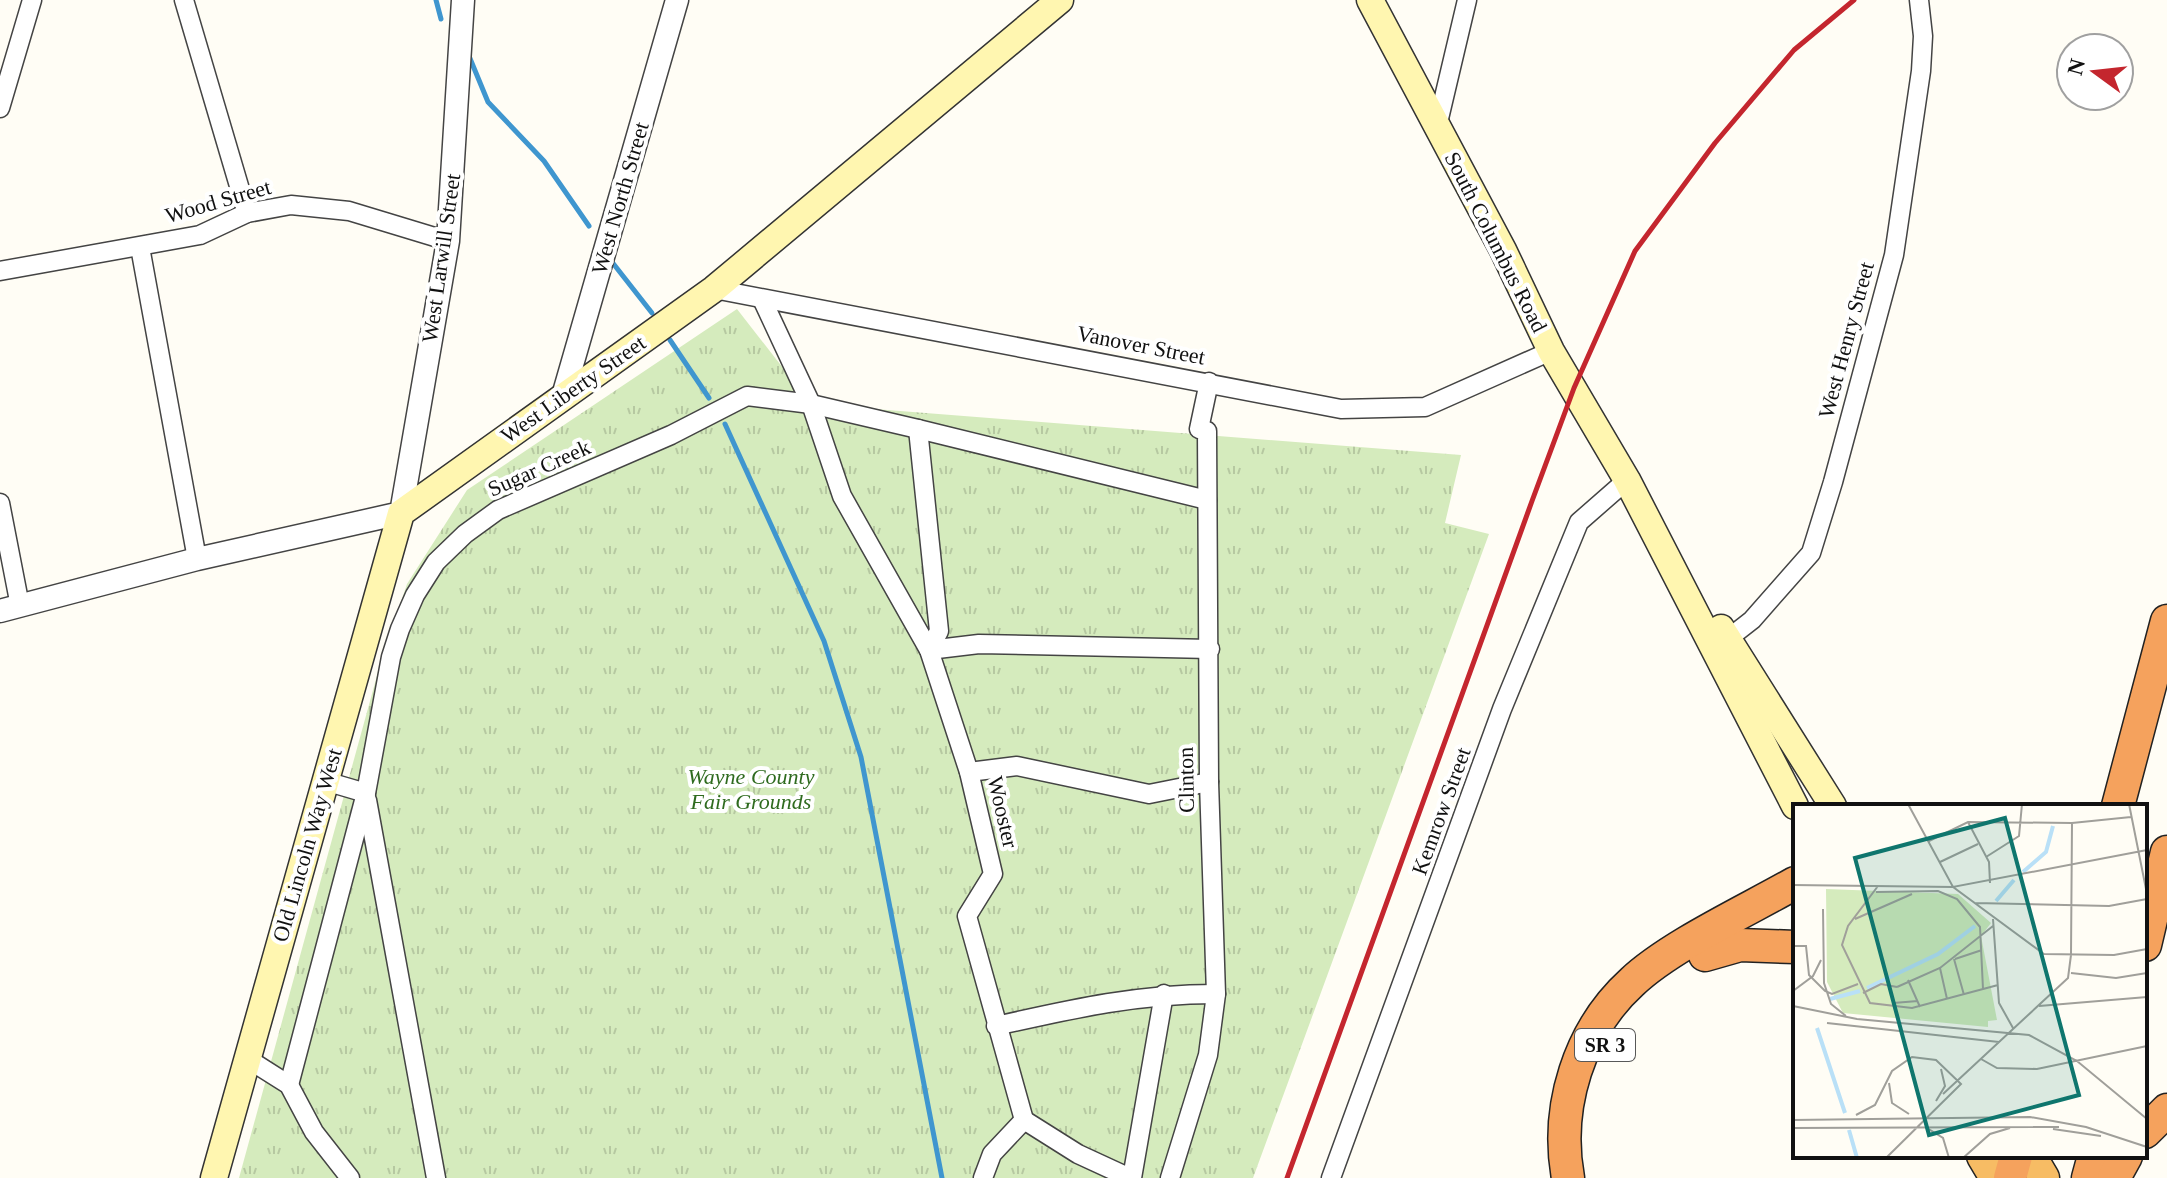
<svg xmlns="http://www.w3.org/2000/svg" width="2167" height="1178" viewBox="0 0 2167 1178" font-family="'Times New Roman',serif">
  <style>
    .park { fill: url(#park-tufts) }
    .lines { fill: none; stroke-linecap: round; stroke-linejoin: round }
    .stream { stroke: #3f96cf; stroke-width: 5 }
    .minor-casing { stroke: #444; stroke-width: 21 }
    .tertiary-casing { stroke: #444; stroke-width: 25 }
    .secondary-casing { stroke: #333; stroke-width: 29 }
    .trunk-casing { stroke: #222; stroke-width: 33 }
    .motorway-casing { stroke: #222; stroke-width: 35 }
    .minor { stroke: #fff; stroke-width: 18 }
    .tertiary { stroke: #fff; stroke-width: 22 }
    .secondary { stroke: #fff6b0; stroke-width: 26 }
    .trunk { stroke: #f7bc64; stroke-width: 30 }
    .motorway { stroke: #f5a25d; stroke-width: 32 }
    .rail { stroke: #c4262e; stroke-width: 5 }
    .labels { text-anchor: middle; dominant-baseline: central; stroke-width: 8; stroke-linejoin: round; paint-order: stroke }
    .shield { fill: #fff; stroke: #585858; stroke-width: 2 }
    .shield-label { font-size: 20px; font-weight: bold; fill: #111 }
    .street-label { font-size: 22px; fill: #111; stroke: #fff }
    .park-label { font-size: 22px; font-style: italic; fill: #2f6b1f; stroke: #fff }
    .inset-river { fill: none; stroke: #b9e0f7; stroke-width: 4 }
    .inset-road { fill: none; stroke: #a09f9a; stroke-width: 2 }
    .view { fill: #0f766e; fill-opacity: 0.15; stroke: #0f766e; stroke-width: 4 }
    .inset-edge { fill: none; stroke: #111; stroke-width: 4 }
  </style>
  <defs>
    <pattern id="park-tufts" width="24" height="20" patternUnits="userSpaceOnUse" patternTransform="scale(2)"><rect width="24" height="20" fill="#d5ebbd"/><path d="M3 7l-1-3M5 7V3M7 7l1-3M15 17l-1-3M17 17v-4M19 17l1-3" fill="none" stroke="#b6c8a1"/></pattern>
  </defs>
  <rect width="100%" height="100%" fill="#fffdf5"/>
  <polygon class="park" points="737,309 811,404 1461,455 1445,523 1489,534 1253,1178 239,1178 381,661 407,584 467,490"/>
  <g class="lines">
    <g class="stream">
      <polyline points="436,0 441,19"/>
      <polyline points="469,56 488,102 544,161 589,226"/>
      <polyline points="612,262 652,313"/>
      <polyline points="670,340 709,398"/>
      <polyline points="725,424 824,641 861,757 942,1178"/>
    </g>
    <defs>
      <g id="minor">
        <polyline points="184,0 247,213"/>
        <polyline points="0,108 32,0"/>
        <polyline points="1437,127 1467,0"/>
        <polyline points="140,247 197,559"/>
        <polyline points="0,271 200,235 247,213 291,205 349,211 448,241"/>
        <polyline points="714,289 1341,409 1425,407 1551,351"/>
        <polyline points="762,299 811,404 842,496 929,650 969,772 993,874 967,916 1024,1120"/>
        <polyline points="918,429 939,631 929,650"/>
        <polyline points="0,503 20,606"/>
        <polyline points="1720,645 1752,620 1811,553 1833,482 1894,255 1921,71 1923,36 1919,0"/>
        <polyline points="929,650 979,644 1210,649"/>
        <polyline points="969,772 1017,766 1149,794 1209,782"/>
        <polyline points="325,781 366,793"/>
        <polyline points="367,800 436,1178"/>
        <path d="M996,1026C1072,1009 1137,994 1216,994"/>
        <polyline points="248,1059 289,1085 314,1132 350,1178"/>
        <polyline points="289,1085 366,793 391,657 400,629 415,595 436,562 465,534 498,510 671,435 747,396 811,404 918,429 1207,500"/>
        <polyline points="1024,1120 1078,1154 1130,1178"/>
        <polyline points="983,1178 992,1154 1024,1120"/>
        <polyline points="1132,1178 1164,994"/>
        <polyline points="1170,1178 1208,1055 1216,994 1209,782 1207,431 1199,429 1209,382"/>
        <polyline points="1331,1178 1502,709 1579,522 1627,480"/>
      </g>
      <g id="tertiary">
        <polyline points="563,396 677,0"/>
        <polyline points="0,611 197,559 401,513 448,241 463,0"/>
      </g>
      <g id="secondary">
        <polyline points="1370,0 1503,250 1551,351 1627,480 1795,806"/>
        <polyline points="1721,628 1833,806"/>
        <polyline points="214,1178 401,513 714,289 1060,0"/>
      </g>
      <g id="trunk">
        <polyline points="1982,1156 1995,1178"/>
        <polyline points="2031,1156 2044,1178"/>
      </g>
      <g id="motorway">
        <polyline points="2118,806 2167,621"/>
        <polyline points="2145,945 2167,852"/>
        <polyline points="1705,955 1740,945 1795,947"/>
        <polyline points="2145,1132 2167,1110"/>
        <path d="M1568,1178C1555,1107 1579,1030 1632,982C1670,946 1748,910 1795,883"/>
        <polyline points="2010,1178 2016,1156"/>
        <polyline points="2088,1178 2094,1156"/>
        <polyline points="2114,1178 2126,1156"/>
      </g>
    </defs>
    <use href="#minor" class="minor-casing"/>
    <use href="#tertiary" class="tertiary-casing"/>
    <use href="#secondary" class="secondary-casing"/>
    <use href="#trunk" class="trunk-casing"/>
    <use href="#motorway" class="motorway-casing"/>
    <use href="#minor" class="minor"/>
    <use href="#tertiary" class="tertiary"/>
    <use href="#secondary" class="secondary"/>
    <use href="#trunk" class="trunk"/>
    <use href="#motorway" class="motorway"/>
    <polyline class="rail" points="1287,1178 1532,501 1574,388 1635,251 1715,143 1794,50 1854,0"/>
  </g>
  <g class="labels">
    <rect class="shield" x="1575" y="1029" width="60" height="32" rx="6"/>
    <g class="shield-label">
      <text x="1605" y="1045">SR 3</text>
    </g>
    <g class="street-label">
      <text transform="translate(620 198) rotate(-74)">West North Street</text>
      <text transform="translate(218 201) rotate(-16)">Wood Street</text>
      <text transform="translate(1496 242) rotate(63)">South Columbus Road</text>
      <text transform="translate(441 258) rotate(-82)">West Larwill Street</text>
      <text transform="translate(1846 340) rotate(-75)">West Henry Street</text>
      <text transform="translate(1141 345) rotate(11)">Vanover Street</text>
      <text transform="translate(573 389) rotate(-35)">West Liberty Street</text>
      <text transform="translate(539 468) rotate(-24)">Sugar Creek</text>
      <text transform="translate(1186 780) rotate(-91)">Clinton</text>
      <text transform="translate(1441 811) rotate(-70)">Kemrow Street</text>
      <text transform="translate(1003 812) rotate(77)">Wooster</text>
      <text transform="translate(307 845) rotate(-74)">Old Lincoln Way West</text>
    </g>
    <g class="park-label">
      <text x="751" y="776">Wayne County<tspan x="751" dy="25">Fair Grounds</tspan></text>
    </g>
  </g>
  <g transform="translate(1793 804)">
    <rect width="354" height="354" fill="#fffdf5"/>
    <path d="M33,85L165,90L198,119L188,132L204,216L195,217V223L50,209L34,178Z" fill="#d5ebbd"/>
    <path class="inset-river" d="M230,68L253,48L260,22M203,97L221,76M74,184L145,150L182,122M37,195L67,187M24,224L52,309M56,326L64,354"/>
    <path class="inset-road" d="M115,0L160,83L354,46M336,0L354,90M175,18L196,58L197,79M136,37L175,18L279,19L338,13M193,53L226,32L229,0M147,58L185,40M0,81L160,83L251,150L321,151L354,145M85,82L55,122L49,141L77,199L119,204L205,181M83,88L145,87L164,95L187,123L190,185M182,99L316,102L354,95M30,105L31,179L38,200L53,212M62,115L119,90M200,115L206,199L220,224M0,142H13L16,171L32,187L39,190L65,180M278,150L279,19M161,155L171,191M162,155L189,146M147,164L154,195M278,169L323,174L354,169M115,176L127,203M104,183L147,164L200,122M0,187L20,172L28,156M70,189L88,180L104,183M100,199L125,197M0,202L64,215L236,231L284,257L354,315M246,202L354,193M34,219L206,238M188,255L204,264L244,265L354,242M96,279L99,299L116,310M150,290L275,174L278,151M143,297L152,282L148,265M63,311L82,301L99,267L119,253L143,256L168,280L93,354M0,316L237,313L293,323L354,343M0,324L266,323M134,324L150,334L156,354M260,325L308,332M170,354L197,330L217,324"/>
    <path class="view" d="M212,14L286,291L136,331L62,54Z"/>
    <rect width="354" height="354" class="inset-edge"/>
  </g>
  <g transform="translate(2095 72) rotate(285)"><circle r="38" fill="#ffffff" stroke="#a0a0a0" stroke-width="2"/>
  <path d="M0-6L14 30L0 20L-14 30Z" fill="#c4262e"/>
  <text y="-12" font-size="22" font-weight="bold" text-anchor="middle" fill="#111111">N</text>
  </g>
</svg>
